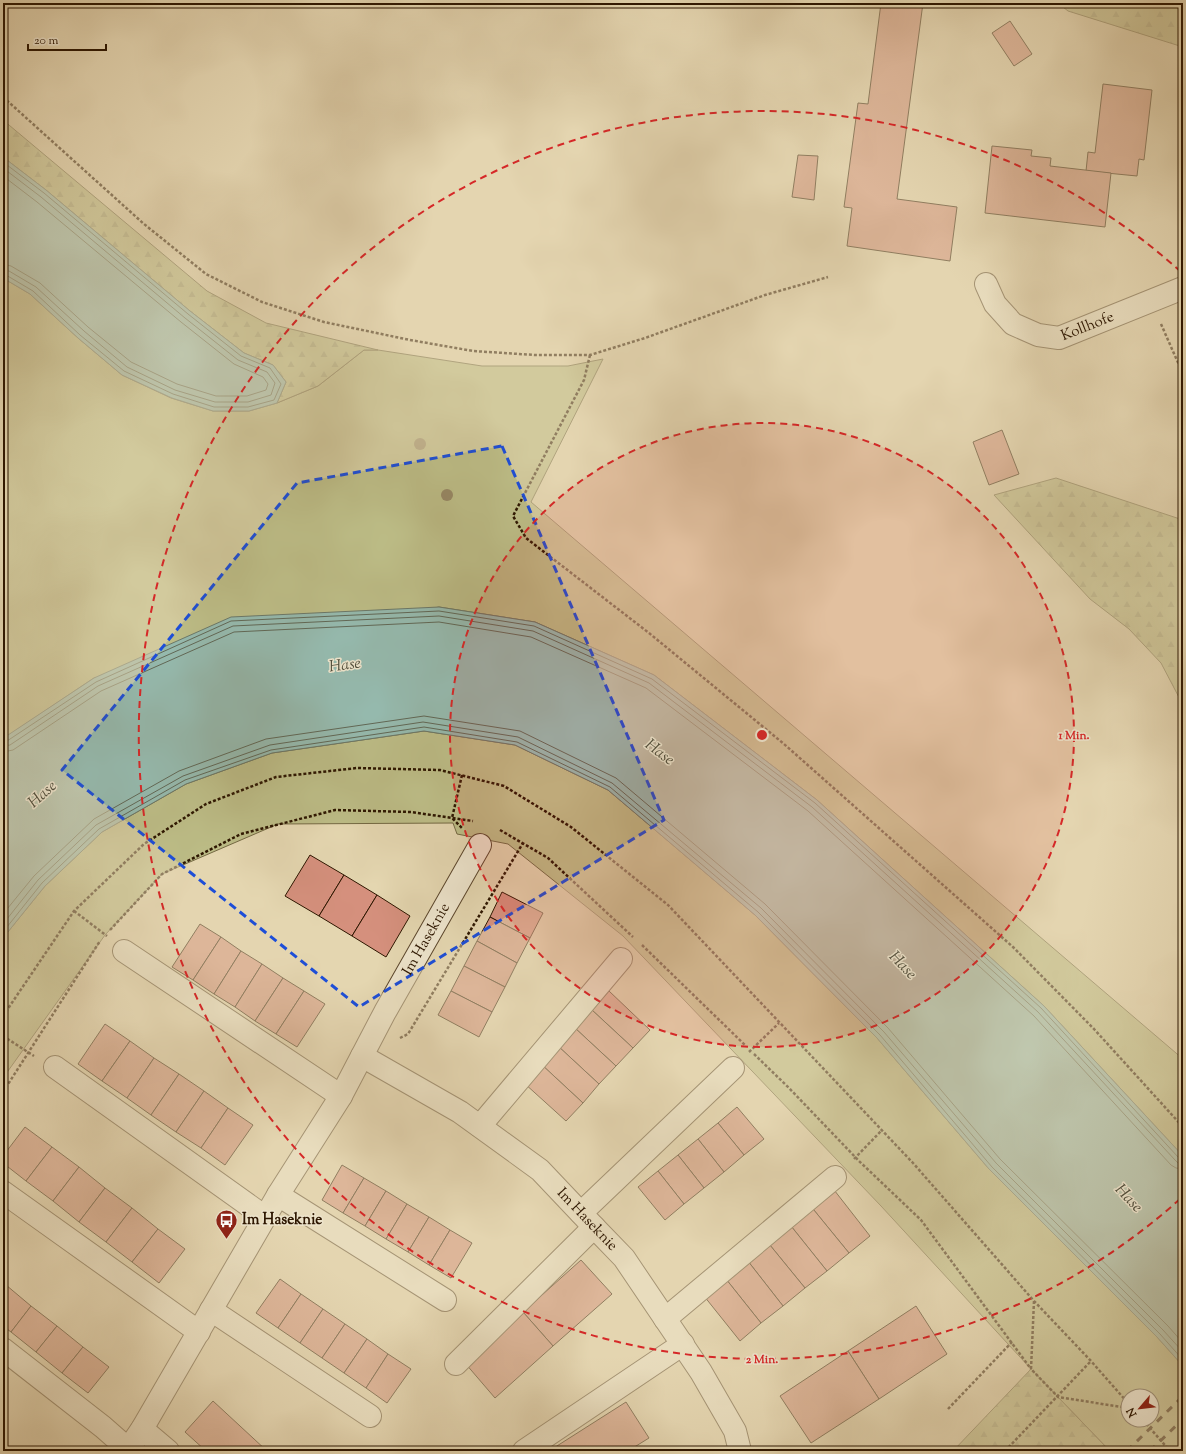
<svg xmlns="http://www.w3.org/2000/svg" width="1186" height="1454" viewBox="0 0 1186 1454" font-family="'Sorts Mill Goudy',serif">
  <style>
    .green { fill: #bcbc86; stroke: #746943; fill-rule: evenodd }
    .forest { fill: url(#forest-firs); stroke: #746943 }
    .water { fill: #95b9ad; stroke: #6b7868 }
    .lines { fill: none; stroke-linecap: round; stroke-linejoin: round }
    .shore { stroke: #616856; stroke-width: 1 }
    .building { fill: #d5907d; stroke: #2d1600 }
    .minor-casing { stroke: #5b462c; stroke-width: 24 }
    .path { stroke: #2d1600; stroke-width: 2.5; stroke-dasharray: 3 2; stroke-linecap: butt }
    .minor { stroke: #ede4cc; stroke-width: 22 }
    .rail { stroke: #2d1600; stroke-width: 3; stroke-dasharray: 7 7; stroke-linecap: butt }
    .tree { fill: #978865 }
    .marked { fill: none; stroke: #1d4ed8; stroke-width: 3; stroke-dasharray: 8 5; stroke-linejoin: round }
    .ring { fill: none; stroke: #d62828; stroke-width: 2; stroke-dasharray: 7 5 }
    .labels { text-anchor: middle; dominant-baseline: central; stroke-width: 3; stroke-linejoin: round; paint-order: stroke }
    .street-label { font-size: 15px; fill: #2d1600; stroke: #ede4cc }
    .poi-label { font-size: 15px; font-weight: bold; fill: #2d1600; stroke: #ede4cc; text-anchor: start }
    .water-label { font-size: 16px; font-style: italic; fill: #514f3d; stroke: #ede4cc }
    .centre { fill: #d62828; stroke: #ede4cc; stroke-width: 2 }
    .ring-label { font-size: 12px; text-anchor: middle; font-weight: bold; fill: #d62828; stroke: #ede4cc; stroke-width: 3; stroke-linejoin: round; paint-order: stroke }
  </style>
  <defs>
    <pattern id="forest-firs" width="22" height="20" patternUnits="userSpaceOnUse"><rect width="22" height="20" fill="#bcbc86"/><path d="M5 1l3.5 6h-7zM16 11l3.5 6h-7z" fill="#a2a172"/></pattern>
  </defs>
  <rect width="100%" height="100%" fill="#e4d6b0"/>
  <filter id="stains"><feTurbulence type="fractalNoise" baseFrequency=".005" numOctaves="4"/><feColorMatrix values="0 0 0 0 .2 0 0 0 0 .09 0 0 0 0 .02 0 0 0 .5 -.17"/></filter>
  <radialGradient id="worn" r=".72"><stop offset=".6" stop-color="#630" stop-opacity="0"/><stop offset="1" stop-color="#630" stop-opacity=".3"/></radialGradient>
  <g class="green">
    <polygon points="3,278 30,294 78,338 122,375 171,398 213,411 249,411 277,403 318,386 364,350 378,350 482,366 568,366 603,359 531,502 1183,1059 1183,1156 1044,1006 817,800 654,675 535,622 439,607 94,678 3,739"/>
    <path d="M424,731L515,745L608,790L755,915L877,1038L989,1169L1157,1337L1183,1366V1451H1110L1031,1369L881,1206L623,936L508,844L457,834L453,823L278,824L162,874L105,935L3,1078V938L45,886L102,832L186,784L272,753ZM1128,1396H1152V1420H1128Z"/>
  </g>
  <g class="forest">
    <polygon points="1058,3 1183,3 1183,47 1068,11"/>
    <polygon points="3,120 207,291 266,323 378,350 364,350 318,386 277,403 286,382 273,365 244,353 190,311 46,190 3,157"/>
    <polygon points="1056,478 1183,520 1183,705 1161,663 1129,629 1090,599 994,495"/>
    <polygon points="1031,1369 1105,1446 1100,1451 953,1451"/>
  </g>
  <g class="water">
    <polygon points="3,157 46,190 190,311 244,353 273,365 286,382 277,403 249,411 213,411 172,398 122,375 78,338 30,294 3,278"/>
    <polygon points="439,607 535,622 654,675 817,800 1044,1006 1183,1156 1183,1366 1157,1337 989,1169 877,1038 755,915 608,790 515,745 424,731 272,753 186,784 102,832 45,886 3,938 3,739 5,737 94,678 231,617"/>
  </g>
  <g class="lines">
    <g class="shore">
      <polyline points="3,162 44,193 188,314 241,356 270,368 281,384 274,400 248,407 214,407 173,394 124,371 80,335 33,291 6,275 3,275"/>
      <polyline points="3,168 41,197 185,318 238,360 267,372 275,383 271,395 248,402 215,402 175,390 127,367 84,331 36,287 9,271 3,270"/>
      <polyline points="3,176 37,202 181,322 234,364 263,377 268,384 266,390 247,396 216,396 177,384 131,362 88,327 40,283 11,266 3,264"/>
      <polyline points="3,741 7,741 96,682 231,621 439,611 534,626 652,679 815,803 1041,1008 1178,1157 1183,1158"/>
      <polyline points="3,746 10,745 98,686 233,626 439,616 533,631 649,683 812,807 1038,1012 1175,1160 1178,1163 1183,1163"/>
      <polyline points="3,752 13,750 101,691 234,632 439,622 531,637 646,688 808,811 1034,1016 1171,1165 1176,1168 1183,1169"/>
      <polyline points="3,914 34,876 94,819 179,771 266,739 424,716 520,731 616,778 765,904 888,1028 1000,1159 1168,1326 1183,1343"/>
      <polyline points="3,924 38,880 96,825 183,776 270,745 423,722 518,737 612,783 761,908 884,1032 996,1163 1163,1330 1183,1352"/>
      <polyline points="3,932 42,883 99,829 185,780 271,750 424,727 517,742 610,787 758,912 880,1035 992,1167 1160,1334 1183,1360"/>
    </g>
  </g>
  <g class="building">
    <polygon points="881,3 923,3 897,199 957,207 950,261 847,246 852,208 844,207 858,103 868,104"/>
    <polygon points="1010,21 1032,54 1014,66 992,33"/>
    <polygon points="1103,84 1152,90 1144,160 1139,159 1137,176 1086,171 1088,152 1095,153"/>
    <polygon points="992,146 1032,150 1031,156 1051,158 1050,166 1111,173 1105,227 985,213"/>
    <polygon points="798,155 818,156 814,200 792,197"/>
    <polygon points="1002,430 1019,474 989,485 973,442"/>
    <polygon points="310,855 344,875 319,916 285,896"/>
    <polygon points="344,875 377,895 352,936 319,916"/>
    <polygon points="502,892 543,913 530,938 490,917"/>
    <polygon points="377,895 410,916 386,957 352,936"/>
    <polygon points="490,917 530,938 517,963 477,941"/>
    <polygon points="200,924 221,937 193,980 172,967"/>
    <polygon points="221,937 241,951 214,994 193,980"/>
    <polygon points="477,941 517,963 505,987 464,966"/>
    <polygon points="241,951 262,964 235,1007 214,994"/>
    <polygon points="262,964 283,978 255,1021 235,1007"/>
    <polygon points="464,966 505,987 492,1012 451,991"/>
    <polygon points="283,978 304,991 276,1034 255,1021"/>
    <polygon points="304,991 325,1004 297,1047 276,1034"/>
    <polygon points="451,991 492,1012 479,1037 438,1015"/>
    <polygon points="609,991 650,1030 633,1048 592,1010"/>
    <polygon points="592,1010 633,1048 616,1066 575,1028"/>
    <polygon points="105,1024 130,1041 102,1081 78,1064"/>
    <polygon points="575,1028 616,1066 599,1084 558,1046"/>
    <polygon points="130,1041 154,1058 127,1098 102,1081"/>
    <polygon points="558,1046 599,1084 583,1103 541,1064"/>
    <polygon points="154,1058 179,1074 151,1115 127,1098"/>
    <polygon points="541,1064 583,1103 566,1121 524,1083"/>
    <polygon points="179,1074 204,1091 176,1132 151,1115"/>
    <polygon points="204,1091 228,1108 201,1148 176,1132"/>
    <polygon points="737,1107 764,1139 744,1155 718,1123"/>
    <polygon points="228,1108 253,1125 225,1165 201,1148"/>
    <polygon points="718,1123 744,1155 724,1172 698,1139"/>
    <polygon points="25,1127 52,1147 26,1181 3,1163 3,1156"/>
    <polygon points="698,1139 724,1172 704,1188 678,1155"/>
    <polygon points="52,1147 79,1167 53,1201 26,1181"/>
    <polygon points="678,1155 704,1188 684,1204 658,1171"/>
    <polygon points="342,1165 364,1178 343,1213 322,1200"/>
    <polygon points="79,1167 105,1188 79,1222 53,1201"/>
    <polygon points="658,1171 684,1204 665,1220 638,1187"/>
    <polygon points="364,1178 386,1191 365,1226 343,1213"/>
    <polygon points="831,1186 870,1236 849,1253 809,1204"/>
    <polygon points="105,1188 132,1208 106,1242 79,1222"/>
    <polygon points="386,1191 407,1204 386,1239 365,1226"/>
    <polygon points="407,1204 429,1217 408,1252 386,1239"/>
    <polygon points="809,1204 849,1253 827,1271 787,1221"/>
    <polygon points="132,1208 158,1229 132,1262 106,1242"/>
    <polygon points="429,1217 450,1230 429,1265 408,1252"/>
    <polygon points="787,1221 827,1271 805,1288 765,1239"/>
    <polygon points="158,1229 185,1249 159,1283 132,1262"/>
    <polygon points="450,1230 472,1243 451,1278 429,1265"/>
    <polygon points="765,1239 805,1288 783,1306 744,1256"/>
    <polygon points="744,1256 783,1306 761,1323 722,1274"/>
    <polygon points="581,1260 612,1294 553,1346 523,1312"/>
    <polygon points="722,1274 761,1323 740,1341 700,1291"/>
    <polygon points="280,1279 301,1294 278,1328 256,1313"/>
    <polygon points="6,1285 31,1306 11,1332 3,1326 3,1289"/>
    <polygon points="301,1294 323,1309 300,1343 278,1328"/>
    <polygon points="31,1306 57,1326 36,1352 11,1332"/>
    <polygon points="916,1306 947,1354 879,1399 848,1351"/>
    <polygon points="323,1309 345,1324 322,1358 300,1343"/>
    <polygon points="523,1312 553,1346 495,1398 465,1363"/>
    <polygon points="345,1324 367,1339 344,1373 322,1358"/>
    <polygon points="57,1326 83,1347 62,1373 36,1352"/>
    <polygon points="367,1339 388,1354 366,1388 344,1373"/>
    <polygon points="83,1347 109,1367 88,1393 62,1373"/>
    <polygon points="848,1351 879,1399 811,1443 780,1396"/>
    <polygon points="388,1354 411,1369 387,1403 366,1388"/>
    <polygon points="213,1401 267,1451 206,1451 185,1432"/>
    <polygon points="626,1402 649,1438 628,1451 549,1451"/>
  </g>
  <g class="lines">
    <defs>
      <g id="minor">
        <path id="s1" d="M986,284L995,304L1013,324L1038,335L1059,338L1183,288"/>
        <polyline points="124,951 341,1096"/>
        <path id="s2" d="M362,1056L460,1112L540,1170L594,1227L624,1258L701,1372L735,1431L740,1451"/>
        <polyline points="55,1067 265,1217"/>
        <polyline points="480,1126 621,959"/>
        <polyline points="3,1192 199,1332"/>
        <polyline points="278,1195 445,1300"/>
        <polyline points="581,1213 733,1068"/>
        <polyline points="211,1310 370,1416"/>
        <polyline points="665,1319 835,1177"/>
        <polyline points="3,1349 103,1427 128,1449"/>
        <polyline points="456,1364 594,1227"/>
        <polyline points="142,1429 168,1451"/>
        <path id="s3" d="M127,1451L142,1429L278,1195L341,1096L385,1012L480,845"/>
        <polyline points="524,1451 683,1344"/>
      </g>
    </defs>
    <use href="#minor" class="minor-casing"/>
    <g class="path">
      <polyline points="3,97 144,224 206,274 262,302 324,322 410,340 473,351 535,355 590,355 645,338 765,295 828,277"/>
      <polyline points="1161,324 1183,374"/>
      <polyline points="590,355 584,380 513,516 526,538 649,633 784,744 1013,947 1094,1029 1183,1127"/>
      <polyline points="462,775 452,818 462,828"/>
      <polyline points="500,830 548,858 633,937"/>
      <polyline points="74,911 107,936"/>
      <polyline points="110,930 162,874 241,834 335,810 411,812 473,821"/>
      <polyline points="642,945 746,1046"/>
      <polyline points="3,1016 74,911 144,844 206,804 276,777 357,768 440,770 504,786 571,827 668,905 913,1163 1034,1301 1091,1361 1128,1403"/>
      <polyline points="3,1036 34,1056"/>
      <polyline points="400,1038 408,1034 523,843"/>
      <polyline points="749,1052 779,1023"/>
      <polyline points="754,1054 789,1088 859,1161 921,1220 1031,1369"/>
      <polyline points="3,1092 100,941"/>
      <polyline points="854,1159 882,1130"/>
      <polyline points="1034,1301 1031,1369 1058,1397 1128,1408"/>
      <polyline points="948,1409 1012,1342"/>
      <polyline points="1143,1420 1170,1451"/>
      <polyline points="1005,1451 1091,1361"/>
    </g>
    <use href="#minor" class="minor"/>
    <g class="rail">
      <polyline points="1127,1451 1183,1396"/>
      <polyline points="1150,1451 1183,1419"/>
    </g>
  </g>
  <g class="tree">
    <circle cx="420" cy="444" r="6"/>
    <circle cx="447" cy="495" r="6"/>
  </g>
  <path d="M0 0H1186V1454H0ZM502,446L664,820L359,1007L62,770L297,483Z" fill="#e4d6b0" fill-opacity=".55" fill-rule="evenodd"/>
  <path class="marked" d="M502,446L664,820L359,1007L62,770L297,483Z"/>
  <circle cx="762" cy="735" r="312" fill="#d62828" fill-opacity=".12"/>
  <g class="ring">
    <circle cx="762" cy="735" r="312"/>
    <path d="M1180 1199A624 624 0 1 1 1180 271"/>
  </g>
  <defs>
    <symbol id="bus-pin" viewBox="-11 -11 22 30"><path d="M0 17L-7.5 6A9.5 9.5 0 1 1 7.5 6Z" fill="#8f2418" stroke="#ede4cc"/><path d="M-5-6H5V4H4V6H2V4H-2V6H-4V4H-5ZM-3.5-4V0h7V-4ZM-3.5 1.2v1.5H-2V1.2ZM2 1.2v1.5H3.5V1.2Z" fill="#fff"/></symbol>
  </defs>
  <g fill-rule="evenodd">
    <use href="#bus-pin" x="214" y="1208" width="25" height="34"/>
  </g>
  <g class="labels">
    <g class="street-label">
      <text stroke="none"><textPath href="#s1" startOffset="128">Kollhofe</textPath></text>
      <text stroke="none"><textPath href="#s3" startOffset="593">Im Haseknie</textPath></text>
      <text stroke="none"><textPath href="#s2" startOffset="280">Im Haseknie</textPath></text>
    </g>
    <g class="poi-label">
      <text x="242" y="1220">Im Haseknie</text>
    </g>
    <g class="water-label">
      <text transform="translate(345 666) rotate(-7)">Hase</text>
      <text transform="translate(659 753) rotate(37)">Hase</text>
      <text transform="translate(43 795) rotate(-42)">Hase</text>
      <text transform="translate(902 966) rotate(46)">Hase</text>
      <text transform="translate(1128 1199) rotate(47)">Hase</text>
    </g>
  </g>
  <circle cx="762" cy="735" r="6" class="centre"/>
  <g class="ring-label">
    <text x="1074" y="739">1 Min.</text>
    <text x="762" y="1363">2 Min.</text>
  </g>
  <rect width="1186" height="1454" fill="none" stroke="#e4d6b0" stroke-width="16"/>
  <rect x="4" y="4" width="1178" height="1446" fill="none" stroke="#2d1600" stroke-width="2"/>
  <rect x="8" y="8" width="1170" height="1438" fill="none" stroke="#2d1600"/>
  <g transform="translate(1140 1408) rotate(242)"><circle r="19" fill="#ede4cc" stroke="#a0927a"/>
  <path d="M0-3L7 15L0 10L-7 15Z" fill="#8f2418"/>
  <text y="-6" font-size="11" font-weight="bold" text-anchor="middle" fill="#2d1600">N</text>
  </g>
  <path d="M28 44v6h78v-6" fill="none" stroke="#2d1600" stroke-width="2"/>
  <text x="34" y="44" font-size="12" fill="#2d1600" stroke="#ede4cc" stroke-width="3" paint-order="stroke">20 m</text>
  <rect width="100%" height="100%" filter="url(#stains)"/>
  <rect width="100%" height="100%" fill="url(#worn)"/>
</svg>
